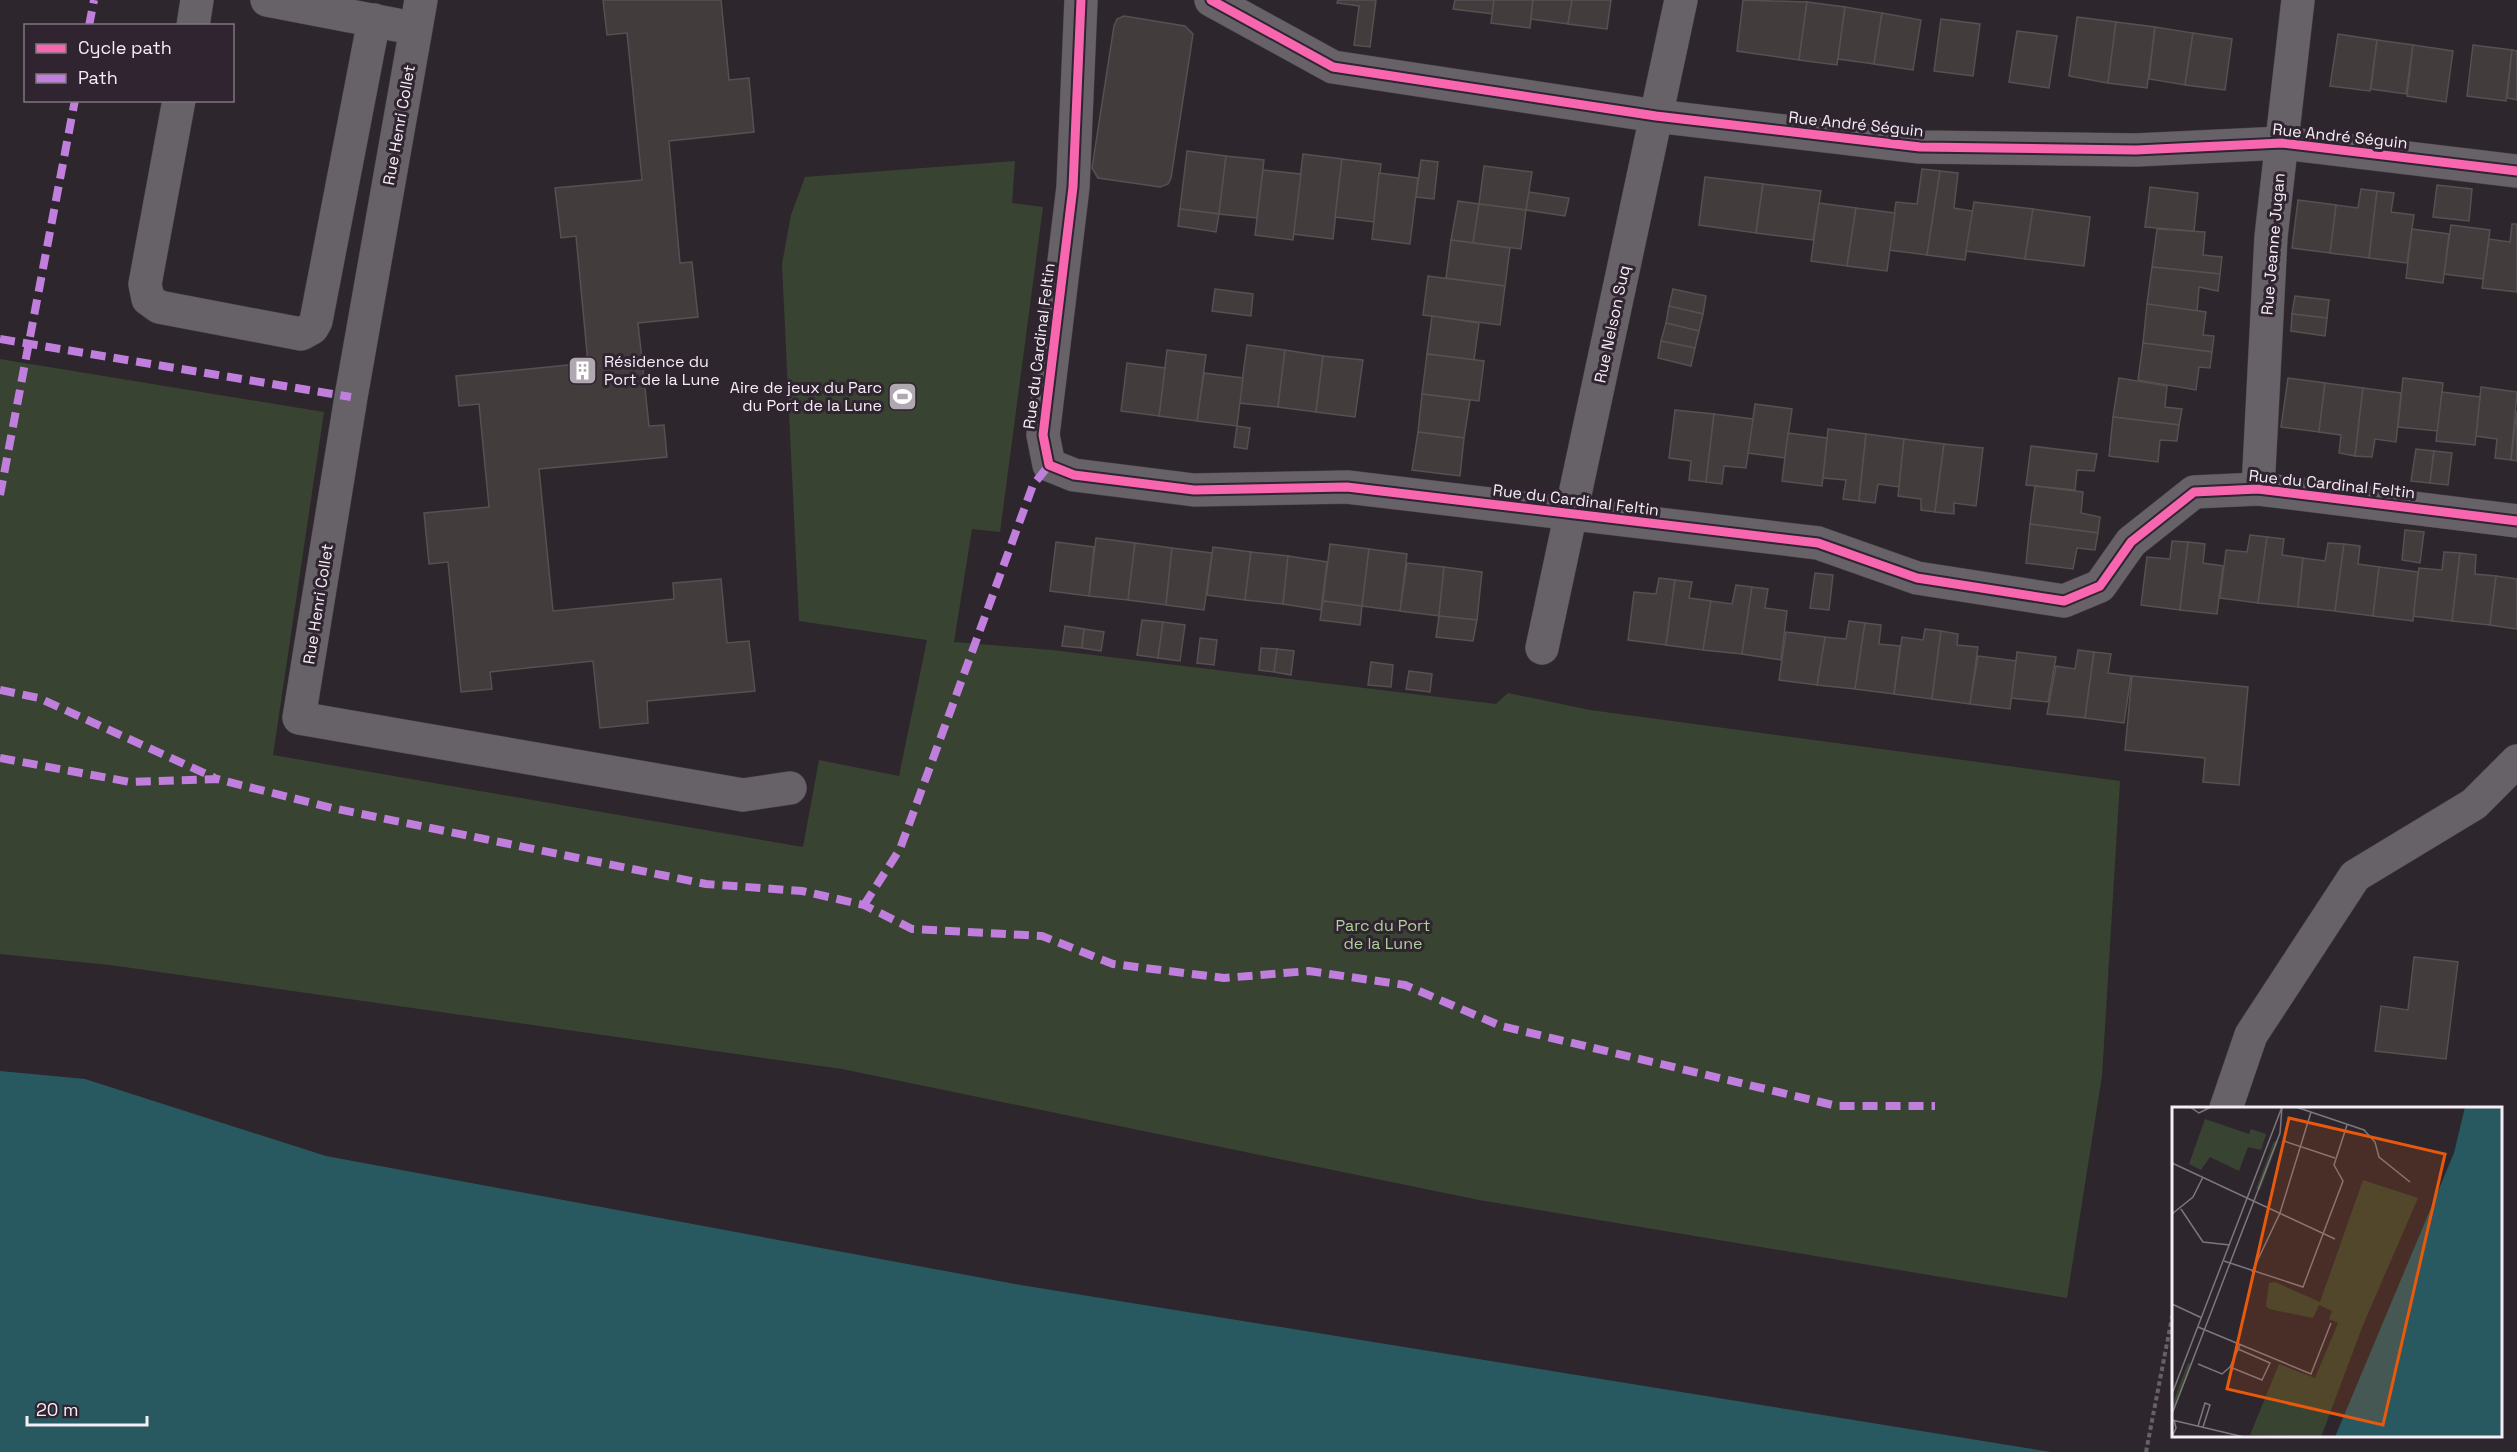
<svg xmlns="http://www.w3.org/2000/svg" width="2517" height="1452" viewBox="0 0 2517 1452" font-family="'Space Grotesk',sans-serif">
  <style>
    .green { fill: #384431 }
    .water { fill: #285960 }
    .building { fill: #423c3d; stroke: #565051; stroke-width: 1.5 }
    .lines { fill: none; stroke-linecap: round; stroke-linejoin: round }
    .minor-casing { stroke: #4a454a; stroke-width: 34 }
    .path { stroke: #656166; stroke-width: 4; stroke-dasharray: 4.5 3; stroke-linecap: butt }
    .minor { stroke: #676267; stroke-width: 33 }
    .quiet { stroke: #c07fdc; stroke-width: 8; stroke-dasharray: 15 8; stroke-linecap: butt }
    .cycleway-casing { stroke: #2f2430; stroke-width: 13 }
    .cycleway { stroke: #f766af; stroke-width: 9 }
    .labels { text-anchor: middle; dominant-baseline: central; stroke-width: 6; stroke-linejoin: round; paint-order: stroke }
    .street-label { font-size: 16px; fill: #f6eef6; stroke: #2f2430 }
    .poi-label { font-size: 16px; fill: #f6eef6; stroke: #2f2430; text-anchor: start }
    .park-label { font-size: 16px; fill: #aed399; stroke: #2f2430 }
    .inset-river { fill: none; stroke: #285960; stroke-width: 3 }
    .inset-road { fill: none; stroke: #7d777d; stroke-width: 1.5 }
    .view { fill: #e8590c; fill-opacity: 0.15; stroke: #e8590c; stroke-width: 3 }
    .inset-edge { fill: none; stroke: #f6eef6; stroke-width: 3 }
  </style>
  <rect width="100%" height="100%" fill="#2d272d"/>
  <polygon class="green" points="1015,161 1012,203 1043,207 1000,532 972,529 954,642 1052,650 1496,704 1508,693 1590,710 2120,781 2102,1076 2067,1298 1479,1200 842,1069 110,965 0,954 0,359 324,412 273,755 803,847 819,760 899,776 927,640 799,621 782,264 791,215 805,177"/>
  <polygon class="water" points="0,1071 85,1079 326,1156 1015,1284 2051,1452 0,1452"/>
  <g class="building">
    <polygon points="603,0 721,0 729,80 749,78 754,132 669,141 680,263 692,262 698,317 638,323 649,426 664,425 667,457 539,469 553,611 674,599 673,583 721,579 727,643 749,641 755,691 647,701 648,723 600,728 593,661 490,672 492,689 461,692 448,562 429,564 424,513 489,507 479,404 459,406 456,376 588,363 576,236 561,238 555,188 642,180 627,33 607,35"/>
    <polygon points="1338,0 1376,0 1370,47 1354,45 1359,6 1337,3"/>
    <polygon points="1455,0 1494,0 1493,14 1453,9"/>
    <polygon points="1494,0 1533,0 1530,28 1491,23"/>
    <polygon points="1533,0 1572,0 1568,24 1531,19"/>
    <polygon points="1572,0 1611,0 1607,29 1568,24"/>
    <polygon points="1743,0 1807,2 1799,60 1737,51"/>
    <polygon points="1807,2 1845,7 1837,65 1799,60"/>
    <polygon points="1845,7 1882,13 1874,64 1838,59"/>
    <polygon points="1882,13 1921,20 1913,70 1874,64"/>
    <polygon points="1124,16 1185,26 1193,34 1171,178 1168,184 1160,187 1098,178 1092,168 1114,26 1117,19"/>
    <polygon points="2077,17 2116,22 2108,83 2069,76"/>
    <polygon points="1941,19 1980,24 1973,76 1934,71"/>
    <polygon points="2116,22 2155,27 2147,88 2108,83"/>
    <polygon points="2155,27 2193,33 2185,85 2149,79"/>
    <polygon points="2017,31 2057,36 2049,88 2009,82"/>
    <polygon points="2193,33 2232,39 2225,90 2185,85"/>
    <polygon points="2338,34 2377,40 2370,91 2330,86"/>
    <polygon points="2377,40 2413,45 2406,94 2371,89"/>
    <polygon points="2413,45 2453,51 2446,102 2407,96"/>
    <polygon points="2473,45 2512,50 2506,101 2467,96"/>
    <polygon points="2512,50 2517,51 2517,100 2507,98"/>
    <polygon points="1187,151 1226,156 1219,214 1180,209"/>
    <polygon points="1303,154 1342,159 1333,239 1293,234"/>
    <polygon points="1226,156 1264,160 1257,218 1219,214"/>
    <polygon points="1342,159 1381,164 1374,222 1335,217"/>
    <polygon points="1421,160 1438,162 1434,199 1416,197"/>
    <polygon points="1484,166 1532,172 1526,210 1479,204"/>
    <polygon points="1922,169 1940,171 1927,255 1889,250 1896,202 1917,204"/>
    <polygon points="1263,170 1301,174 1293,240 1255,235"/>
    <polygon points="1940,171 1958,173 1954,208 1973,211 1965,260 1927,255"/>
    <polygon points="1379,173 1418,178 1410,244 1372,239"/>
    <polygon points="1705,177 1763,184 1756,233 1699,225"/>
    <polygon points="1763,184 1821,191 1813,240 1756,233"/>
    <polygon points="2437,185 2472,189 2469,221 2433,217"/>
    <polygon points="2150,187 2198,193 2194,231 2145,227"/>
    <polygon points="2361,189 2377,191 2369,258 2330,253 2336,205 2358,208"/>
    <polygon points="2377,191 2394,193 2391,212 2414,215 2407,263 2369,258"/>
    <polygon points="1529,192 1569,198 1565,216 1526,210"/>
    <polygon points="2298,200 2336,205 2330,253 2292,248"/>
    <polygon points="1458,201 1479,204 1473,243 1451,240"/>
    <polygon points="1974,202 2033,209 2025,259 1966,251"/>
    <polygon points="1819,203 1856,208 1847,266 1811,261"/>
    <polygon points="1479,204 1526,210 1521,249 1473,243"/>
    <polygon points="1856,208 1895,213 1887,271 1847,266"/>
    <polygon points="1180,209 1219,214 1216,232 1178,226"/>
    <polygon points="2033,209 2090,217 2084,266 2025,259"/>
    <polygon points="2512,224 2517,224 2517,292 2482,288 2489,239 2510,242"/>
    <polygon points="2451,225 2490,230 2483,279 2444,274"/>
    <polygon points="2157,229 2205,232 2203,255 2222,257 2220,274 2152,267"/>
    <polygon points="2412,229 2449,234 2443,283 2406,278"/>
    <polygon points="1451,240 1510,248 1505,286 1446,278"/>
    <polygon points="2152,267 2220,274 2218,291 2199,287 2197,312 2147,304"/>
    <polygon points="1428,276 1505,286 1500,325 1423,315"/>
    <polygon points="1215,289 1253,294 1251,316 1212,311"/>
    <polygon points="1673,289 1706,296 1703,314 1669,306"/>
    <polygon points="2295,296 2329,300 2327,318 2292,314"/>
    <polygon points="2147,304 2206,312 2203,335 2214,336 2212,352 2143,343"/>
    <polygon points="1669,306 1703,314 1699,331 1666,323"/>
    <polygon points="2292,314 2327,318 2325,336 2291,331"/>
    <polygon points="1432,316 1479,323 1474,360 1427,354"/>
    <polygon points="1666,323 1699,331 1695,348 1661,341"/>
    <polygon points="1661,341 1695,348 1691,366 1658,358"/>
    <polygon points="2143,343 2212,352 2210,368 2199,367 2196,390 2138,380"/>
    <polygon points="1247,345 1285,350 1278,407 1239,403"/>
    <polygon points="1167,350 1206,355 1197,421 1159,416"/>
    <polygon points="1285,350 1323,356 1316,412 1278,407"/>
    <polygon points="1427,354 1484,361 1479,401 1422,394"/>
    <polygon points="1323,356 1363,360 1355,417 1316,412"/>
    <polygon points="1127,363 1165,368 1159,416 1121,411"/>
    <polygon points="1204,373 1243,378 1237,426 1197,421"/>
    <polygon points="2119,378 2167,386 2165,407 2182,409 2179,425 2113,417"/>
    <polygon points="2288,378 2325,383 2319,432 2281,427"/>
    <polygon points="2403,378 2443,383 2438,431 2398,427"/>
    <polygon points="2325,383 2363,388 2355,456 2339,453 2341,435 2319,432"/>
    <polygon points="2481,387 2517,392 2511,460 2495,458 2497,439 2476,436"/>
    <polygon points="2363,388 2401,393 2396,442 2375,439 2372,457 2355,456"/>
    <polygon points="2442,392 2480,397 2475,445 2436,441"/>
    <polygon points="1422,394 1470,400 1464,438 1418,432"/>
    <polygon points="1755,404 1792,409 1785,458 1748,453"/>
    <polygon points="1675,410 1714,414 1706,482 1689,480 1691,461 1669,458"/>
    <polygon points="2517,411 2517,461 2511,460"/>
    <polygon points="1714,414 1753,419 1746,468 1724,466 1722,484 1706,482"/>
    <polygon points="2113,417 2179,425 2177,441 2160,440 2158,462 2109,456"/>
    <polygon points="1237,426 1250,428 1247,449 1234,447"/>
    <polygon points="1828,429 1866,434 1859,501 1843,499 1846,480 1823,478"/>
    <polygon points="1418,432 1464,438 1460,476 1412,470"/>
    <polygon points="1788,433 1827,438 1822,486 1782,481"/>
    <polygon points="1866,434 1904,439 1899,487 1878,484 1875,503 1859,501"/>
    <polygon points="1904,439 1944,444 1935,512 1921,510 1921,499 1898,496"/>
    <polygon points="1944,444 1983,448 1976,506 1954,503 1954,514 1935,512"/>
    <polygon points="2031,446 2097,454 2094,471 2077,470 2075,490 2026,485"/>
    <polygon points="2416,449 2434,451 2430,483 2411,481"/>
    <polygon points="2434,451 2452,453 2448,485 2430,483"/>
    <polygon points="2035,486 2083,492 2081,513 2100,517 2098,533 2030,524"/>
    <polygon points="2030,524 2098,533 2095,550 2077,548 2073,569 2026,563"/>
    <polygon points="2405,530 2424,532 2420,563 2402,560"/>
    <polygon points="2250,535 2267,537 2258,603 2220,598 2226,550 2247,552"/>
    <polygon points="2267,537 2284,539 2282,555 2303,558 2298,607 2258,603"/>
    <polygon points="1096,538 1135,543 1128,600 1089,596"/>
    <polygon points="2172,541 2188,542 2180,610 2141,605 2147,557 2170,559"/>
    <polygon points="1056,542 1094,547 1089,596 1050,591"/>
    <polygon points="2188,542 2205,544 2203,563 2223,566 2217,614 2180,610"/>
    <polygon points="1135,543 1172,548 1166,605 1128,600"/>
    <polygon points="2328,543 2344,544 2335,611 2298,607 2303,558 2325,561"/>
    <polygon points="1330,544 1369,549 1362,606 1323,601"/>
    <polygon points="2344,544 2360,546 2358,564 2379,567 2373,616 2335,611"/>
    <polygon points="1213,547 1251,552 1245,600 1207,595"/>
    <polygon points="1172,548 1212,553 1204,610 1166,605"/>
    <polygon points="1369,549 1407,554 1400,611 1362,606"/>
    <polygon points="1251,552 1288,556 1283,604 1245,600"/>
    <polygon points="2444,552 2460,553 2452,621 2413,616 2419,568 2442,570"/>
    <polygon points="2460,553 2476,555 2475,574 2496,576 2490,625 2452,621"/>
    <polygon points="1288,556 1327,562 1321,610 1283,604"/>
    <polygon points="1407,563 1444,567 1439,616 1400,611"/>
    <polygon points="1444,567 1482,572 1477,620 1439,616"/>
    <polygon points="2379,567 2418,572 2413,621 2373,616"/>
    <polygon points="1815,573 1833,575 1829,610 1810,608"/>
    <polygon points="2496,576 2517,579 2517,629 2490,625"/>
    <polygon points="1659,578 1675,580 1666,645 1628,640 1634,592 1656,594"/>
    <polygon points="1675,580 1692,582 1689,598 1711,601 1703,650 1666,645"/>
    <polygon points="1736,585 1752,587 1742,654 1703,650 1711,601 1732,604"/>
    <polygon points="1752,587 1768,589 1765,608 1787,611 1781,660 1742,654"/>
    <polygon points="1323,601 1362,606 1360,625 1320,620"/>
    <polygon points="1439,616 1477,620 1473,641 1436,637"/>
    <polygon points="1142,620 1163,622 1158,658 1137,655"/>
    <polygon points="1849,621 1865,623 1855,689 1817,685 1825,637 1846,639"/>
    <polygon points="1163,622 1185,625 1180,661 1158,658"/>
    <polygon points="1865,623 1881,625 1879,644 1900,646 1894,694 1855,689"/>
    <polygon points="1065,626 1084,629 1082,648 1062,646"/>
    <polygon points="1084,629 1104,632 1101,651 1082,648"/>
    <polygon points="1925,629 1941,631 1932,699 1894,694 1902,637 1923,640"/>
    <polygon points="1941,631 1958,634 1957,645 1978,647 1970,704 1932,699"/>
    <polygon points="1786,632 1825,637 1817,685 1779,680"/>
    <polygon points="1200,638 1217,640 1214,665 1197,663"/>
    <polygon points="1261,648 1277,649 1274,672 1259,670"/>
    <polygon points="1277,649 1294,651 1291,675 1274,672"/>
    <polygon points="2078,650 2094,652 2085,718 2047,714 2056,666 2075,669"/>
    <polygon points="2017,652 2056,657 2048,702 2011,698"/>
    <polygon points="2094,652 2111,654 2108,673 2131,676 2124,723 2085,718"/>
    <polygon points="1978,656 2016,661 2010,709 1970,704"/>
    <polygon points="1371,662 1393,665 1391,687 1368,685"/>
    <polygon points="1409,671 1432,674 1430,692 1406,689"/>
    <polygon points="2132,676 2248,687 2239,785 2203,782 2205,758 2125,750"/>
    <polygon points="2414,957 2458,962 2446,1059 2375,1051 2381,1006 2408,1010"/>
  </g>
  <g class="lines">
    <defs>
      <g id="minor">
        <polyline points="267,0 397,25"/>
        <polyline points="421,0 351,397 299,718 743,795 790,788"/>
        <polyline points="1081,0 1073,187 1043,435 1049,465 1074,475 1194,490 1347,487 1818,543 1917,578 2064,601 2100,586 2131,542 2194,492 2258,489 2517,521"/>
        <polyline points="1211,0 1333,67 1656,116 1920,147 2136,150 2282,143 2517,171"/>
        <polyline points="193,26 197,0"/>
        <polyline points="179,100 145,284 148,299 159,307 301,334 312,328 316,321 374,20"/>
        <polyline points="2258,489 2271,237 2298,0"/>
        <polyline points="1542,648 1681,0"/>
        <polyline points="2226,1108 2251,1035 2355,876 2474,804 2517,761"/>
      </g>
    </defs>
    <use href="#minor" class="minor-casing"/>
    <polyline class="path" points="2146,1452 2174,1307"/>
    <use href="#minor" class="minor"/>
    <g class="quiet">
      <polyline points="89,26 94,0"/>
      <polyline points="0,339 351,397"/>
      <polyline points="0,495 75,100"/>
      <polyline points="0,690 39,698 215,778"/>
      <polyline points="0,758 130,782 217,779 332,808 706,884 802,891 864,905 912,929 1042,936 1113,964 1224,978 1309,971 1405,985 1501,1026 1837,1106 1935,1106"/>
      <polyline points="864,905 900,849 1033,485 1049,465"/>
    </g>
    <defs>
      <g id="cycleway">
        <polyline points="1081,0 1073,187 1043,435 1049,465 1074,475 1194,490 1347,487 1818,543 1917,578 2064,601 2100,586 2131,542 2194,492 2258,489 2517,521"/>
        <polyline points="1211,0 1333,67 1656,116 1920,147 2136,150 2282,143 2517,171"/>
      </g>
    </defs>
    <use href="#cycleway" class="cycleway-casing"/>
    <use href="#cycleway" class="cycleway"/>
  </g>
  <defs>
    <symbol id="building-square" viewBox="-11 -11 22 22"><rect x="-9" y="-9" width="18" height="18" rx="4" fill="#b0a8b0" stroke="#2f2430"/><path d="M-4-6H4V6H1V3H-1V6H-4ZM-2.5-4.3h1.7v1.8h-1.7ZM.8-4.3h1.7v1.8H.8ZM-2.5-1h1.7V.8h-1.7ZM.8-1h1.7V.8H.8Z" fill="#fff"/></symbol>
    <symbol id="stadium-square" viewBox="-11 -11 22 22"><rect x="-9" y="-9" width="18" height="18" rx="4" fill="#b0a8b0" stroke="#2f2430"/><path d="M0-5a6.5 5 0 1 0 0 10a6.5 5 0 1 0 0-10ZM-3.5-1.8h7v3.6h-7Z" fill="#fff"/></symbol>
  </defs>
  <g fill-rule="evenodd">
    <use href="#building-square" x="566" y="354" width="33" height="33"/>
    <use href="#stadium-square" x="886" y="380" width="33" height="33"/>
  </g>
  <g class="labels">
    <g class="street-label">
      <text transform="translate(1856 124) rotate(6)">Rue André Séguin</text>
      <text transform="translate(399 125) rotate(-80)">Rue Henri Collet</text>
      <text transform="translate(2340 136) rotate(6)">Rue André Séguin</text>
      <text transform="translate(2273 244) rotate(-85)">Rue Jeanne Jugan</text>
      <text transform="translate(1612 324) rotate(-78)">Rue Nelson Suq</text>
      <text transform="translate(1039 346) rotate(-83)">Rue du Cardinal Feltin</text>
      <text transform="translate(2332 484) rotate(6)">Rue du Cardinal Feltin</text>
      <text transform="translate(1576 500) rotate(7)">Rue du Cardinal Feltin</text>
      <text transform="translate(318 604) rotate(-81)">Rue Henri Collet</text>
    </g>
    <g class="poi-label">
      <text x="604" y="361">Résidence du<tspan x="604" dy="18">Port de la Lune</tspan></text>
      <text x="882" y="387" text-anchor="end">Aire de jeux du Parc<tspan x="882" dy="18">du Port de la Lune</tspan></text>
    </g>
    <g class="park-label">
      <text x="1383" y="925">Parc du Port<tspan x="1383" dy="18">de la Lune</tspan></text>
    </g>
  </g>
  <g transform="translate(2172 1107)">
    <rect width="330" height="330" fill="#2d272d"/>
    <path d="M33,12L77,27L79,22L94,27L89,43L76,40L67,64L38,50L29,63L17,57ZM102,34L106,35L88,83L84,82ZM191,73L246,91L191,218L149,330L78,328L107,257L143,271L166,216L157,212L160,204L147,198L141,211L97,202L94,199L97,176L103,175L148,195ZM16,256L20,257L3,301L0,298Z" fill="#384431"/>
    <path d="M293,0H330V330H163L282,46Z" fill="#285960"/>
    <path class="inset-river" d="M321,330L330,305"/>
    <path class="inset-road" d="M18,0L27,6L39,0M124,0L192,23L203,35L207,50L238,75M112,34L163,51M0,56L163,132M9,102L31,135L58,138M0,107L21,90L31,70M52,154L131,180L171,74L162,58L175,18M80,165L108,106L139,5M0,197L30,211M26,220L139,267L159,216M66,242L98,256L90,273L58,260L68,238M26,257L50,267L58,260M0,287L110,0M0,307L108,26L110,0M0,313L72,330M26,319L33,296L38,298L31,320M0,330L4,321L2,313"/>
    <path class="view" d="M117,11L273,47L211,318L55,282Z"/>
    <rect width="330" height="330" class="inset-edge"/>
  </g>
  <rect x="24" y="24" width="210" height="78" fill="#2f2430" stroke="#7f757f" stroke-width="1.5"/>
  <rect x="36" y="44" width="30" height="9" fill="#f766af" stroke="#7f757f" stroke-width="1.5"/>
  <text x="78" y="54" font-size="18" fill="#f6eef6">Cycle path</text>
  <rect x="36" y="74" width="30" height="9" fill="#c07fdc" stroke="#7f757f" stroke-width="1.5"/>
  <text x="78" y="84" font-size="18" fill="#f6eef6">Path</text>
  <path d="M27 1416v9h120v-9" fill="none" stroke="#f6eef6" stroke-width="3"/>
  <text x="36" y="1416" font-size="18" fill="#f6eef6" stroke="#2f2430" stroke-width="4.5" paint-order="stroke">20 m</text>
</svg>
